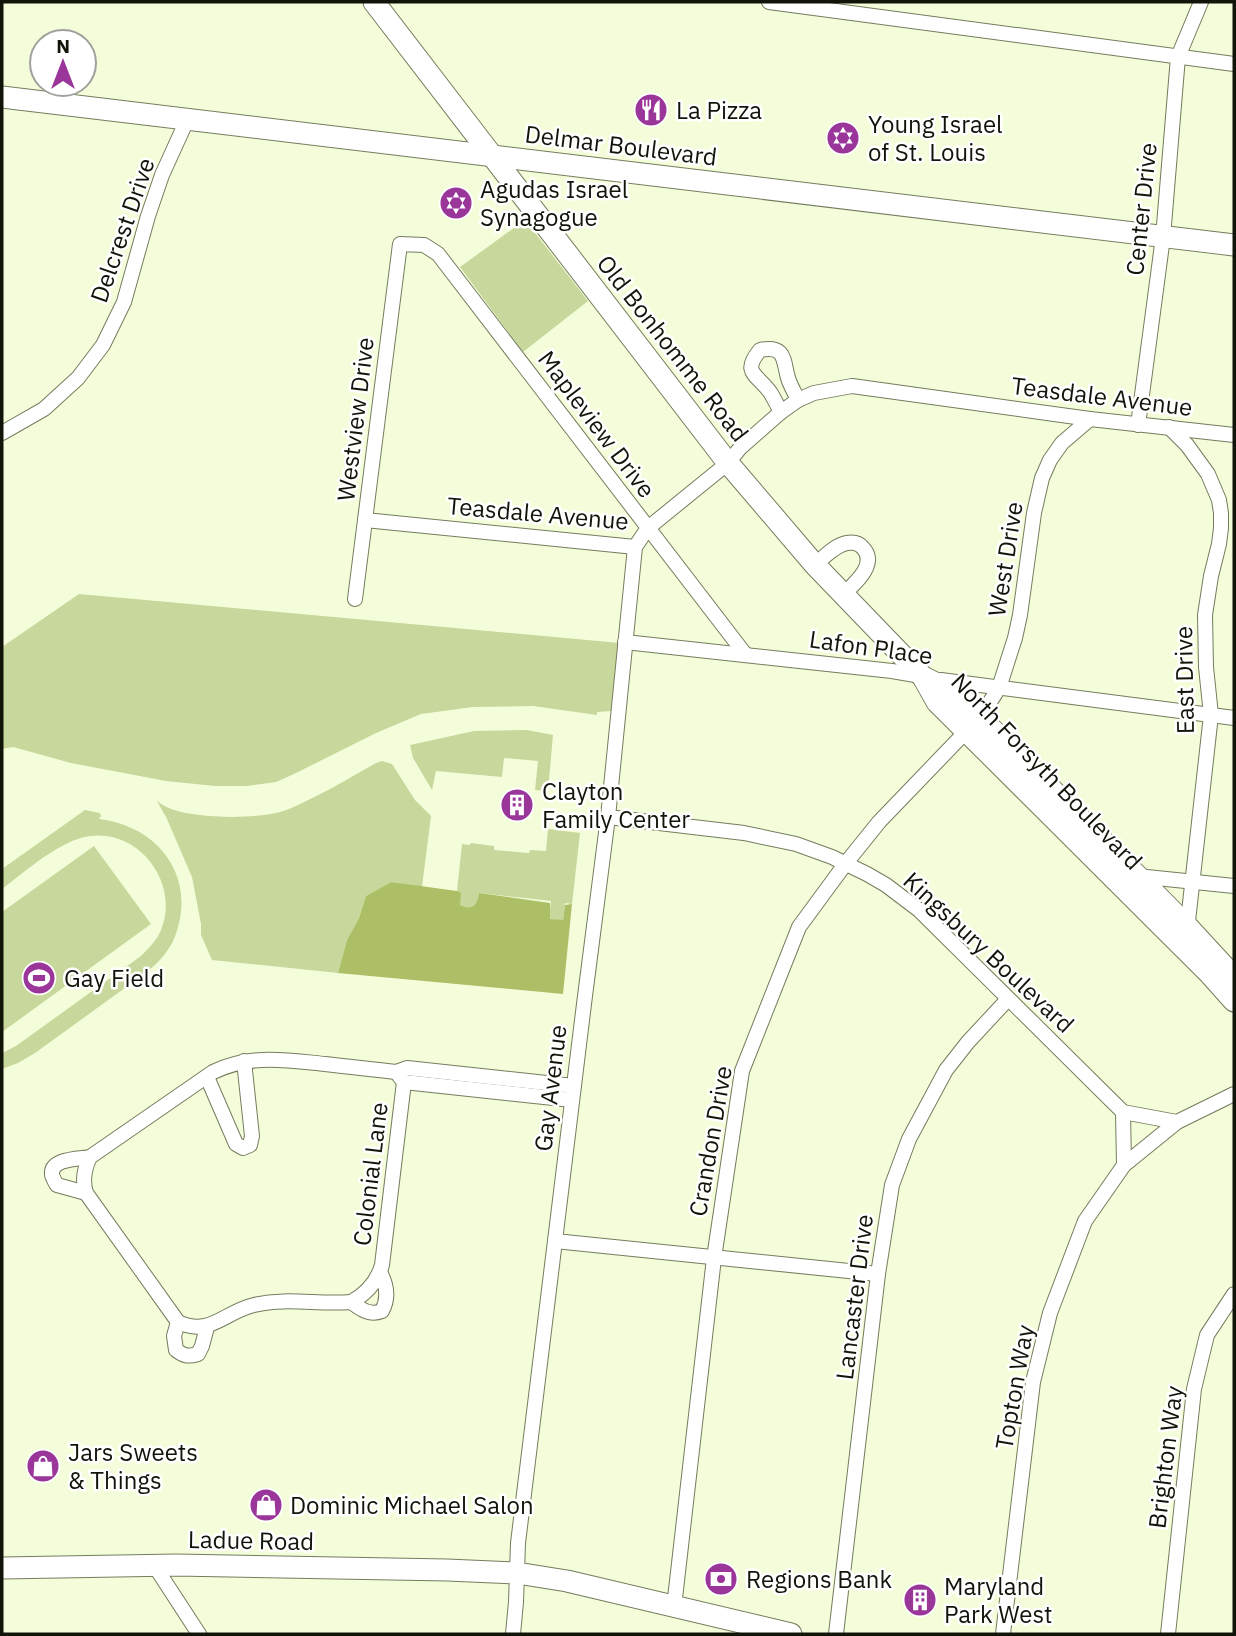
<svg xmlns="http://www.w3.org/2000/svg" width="1236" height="1636" viewBox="0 0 1236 1636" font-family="'IBM Plex Sans',sans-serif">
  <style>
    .green { fill: #c8d79b }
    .forest { fill: #acbf67 }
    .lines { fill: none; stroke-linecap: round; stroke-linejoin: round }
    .street-casing { stroke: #747c5d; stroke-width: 16 }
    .secondary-casing { stroke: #747c5d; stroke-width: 23 }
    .street { stroke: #fff; stroke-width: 14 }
    .secondary { stroke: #fff; stroke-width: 21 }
    .labels { text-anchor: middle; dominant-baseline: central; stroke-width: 5; stroke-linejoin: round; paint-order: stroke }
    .poi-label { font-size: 24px; fill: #111408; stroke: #fff; text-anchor: start }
    .street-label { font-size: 24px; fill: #111408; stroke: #fff }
  </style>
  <rect width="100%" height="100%" fill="#f4fdda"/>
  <g class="green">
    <polygon points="525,220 588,301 523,352 460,267"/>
    <polygon points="79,594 620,643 612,711 597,712 597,715 533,706 473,707 421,714 376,733 294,774 276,782 247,786 215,786 166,781 71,763 13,747 2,749 2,647"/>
    <polygon points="527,730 553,735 548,791 535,790 538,761 504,758 502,777 436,771 432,790 413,758 410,745 474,731"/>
    <path d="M382,761L392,764L415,800L431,816L422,887L391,882L366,896L359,918L347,940L338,973L212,960L201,935V924L192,877L167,819L157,801C161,804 166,807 171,809C199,819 262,820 289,809C319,796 348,779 376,763Z"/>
    <path d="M85,810L100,813L101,816L99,819C152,825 192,868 179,923C177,932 174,941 169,948C163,958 155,965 147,972L35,1053L18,1063L2,1069V1053L16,1046L141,956C149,948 157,940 161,930C180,884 140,829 90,836C60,840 26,871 2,889V869Z"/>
    <path d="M548,829L580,833L572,904L565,903L563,921L549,919L551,901L479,893C477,905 473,911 460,905L457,891L462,844L469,845L471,843L494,846V850L529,853L530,850L546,851Z"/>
    <polygon points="94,846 151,924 2,1032 2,912"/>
  </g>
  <path class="forest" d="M391,882L457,891L461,893L460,905C473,911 477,905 479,893L550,903V919L563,920L565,905L572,904L563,994L338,973L347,940L359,918L366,896Z"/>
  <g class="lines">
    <defs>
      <g id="street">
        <polyline points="769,2 1234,64"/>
        <path d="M781,412C777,405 774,398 770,392C757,374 741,373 760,350C786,345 783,360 788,378C790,385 795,393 798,400"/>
        <polyline points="1138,425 1163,237 1178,57 1201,2"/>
        <polyline points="1169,427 1187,445 1208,474 1219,500 1221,513 1221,528 1219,544 1211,576 1205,615 1206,667 1211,715 1187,930"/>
        <polyline points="2,433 44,409 78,378 103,345 124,302 148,216 162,175 187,120"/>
        <polyline points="365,520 635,547 648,528 728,463 740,448 781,412 798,400 814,393 852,386 1090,419 1234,435"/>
        <path d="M815,565C824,557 835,545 847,543C853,542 859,543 863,548C878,564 855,583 844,594"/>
        <polyline points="355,599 400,244 424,245 438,254 745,654"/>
        <polyline points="625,642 892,671 921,676"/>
        <polyline points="941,680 1234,718"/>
        <polyline points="608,817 744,833 796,844 832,857 867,874 886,885 919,910 1123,1112 1177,1122 1234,1094"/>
        <polyline points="1137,876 1234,886"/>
        <polyline points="399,1076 404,1082 572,1100"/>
        <polyline points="207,1077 236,1144 243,1148 250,1145 252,1136 244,1061"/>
        <path d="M404,1082L382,1265C377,1282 366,1294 351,1302C318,1305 288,1297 254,1305C224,1312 210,1337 178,1322L86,1193C82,1180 84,1169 90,1157L213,1072C250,1054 285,1060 325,1064C349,1067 372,1069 396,1072L407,1068L574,1086"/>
        <polyline points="1124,1165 1177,1122"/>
        <path d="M86,1193L57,1185C56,1184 52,1176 52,1175C50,1158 80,1159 90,1157"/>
        <polyline points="555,1241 878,1274"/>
        <path d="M351,1302C361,1309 369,1316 382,1311C389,1298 387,1285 380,1272"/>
        <path d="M178,1322L174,1336L176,1350C184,1356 188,1357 198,1354L202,1346L207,1327"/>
        <polyline points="154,1565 199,1634"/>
        <polyline points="674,1607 714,1258 742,1071 799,927 846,863 879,822 980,717 999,688 1015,638 1020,615 1034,513 1042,478 1050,460 1062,443 1090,419"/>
        <polyline points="513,1634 516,1602 518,1543 584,1004 608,817 635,547"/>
        <polyline points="836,1634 878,1274 892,1185 909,1139 946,1070 968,1042 1008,999"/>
        <polyline points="1003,1634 1033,1382 1050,1313 1085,1221 1124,1165 1123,1112"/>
        <polyline points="1168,1634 1194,1389 1207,1335 1234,1294"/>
      </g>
      <g id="secondary">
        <polyline points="374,2 728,463 815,565 923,677 937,702 1209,973 1234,1001"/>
        <polyline points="2,97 1234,245"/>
        <polyline points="923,677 957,694 1188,927 1234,977"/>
        <polyline points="2,1568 176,1565 447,1570 517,1573 567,1581 791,1634"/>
      </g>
    </defs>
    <use href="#street" class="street-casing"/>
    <use href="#secondary" class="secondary-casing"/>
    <use href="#street" class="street"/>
    <use href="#secondary" class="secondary"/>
  </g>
  <defs>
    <symbol id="restaurant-disc" viewBox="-11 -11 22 22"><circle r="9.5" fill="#9a359a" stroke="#fff"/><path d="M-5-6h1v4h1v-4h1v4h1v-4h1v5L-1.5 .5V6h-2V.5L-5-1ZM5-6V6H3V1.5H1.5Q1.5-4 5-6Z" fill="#fff"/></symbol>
    <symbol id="synagogue-disc" viewBox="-11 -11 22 22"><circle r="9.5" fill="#9a359a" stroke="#fff"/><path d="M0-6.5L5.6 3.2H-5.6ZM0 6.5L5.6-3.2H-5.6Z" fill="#fff"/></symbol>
    <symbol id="building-disc" viewBox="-11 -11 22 22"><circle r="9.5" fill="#9a359a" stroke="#fff"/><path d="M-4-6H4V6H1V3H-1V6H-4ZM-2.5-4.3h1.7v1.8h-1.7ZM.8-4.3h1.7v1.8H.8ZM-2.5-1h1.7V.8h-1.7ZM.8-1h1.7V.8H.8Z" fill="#fff"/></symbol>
    <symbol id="stadium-disc" viewBox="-11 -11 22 22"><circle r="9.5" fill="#9a359a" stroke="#fff"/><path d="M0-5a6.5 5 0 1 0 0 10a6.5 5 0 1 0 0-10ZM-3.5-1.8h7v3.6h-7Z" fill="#fff"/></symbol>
    <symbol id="shop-disc" viewBox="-11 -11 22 22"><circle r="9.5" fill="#9a359a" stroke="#fff"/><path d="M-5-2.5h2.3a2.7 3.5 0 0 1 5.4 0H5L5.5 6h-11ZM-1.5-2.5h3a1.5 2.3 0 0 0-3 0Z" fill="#fff"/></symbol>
    <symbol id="bank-disc" viewBox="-11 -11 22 22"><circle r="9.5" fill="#9a359a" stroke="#fff"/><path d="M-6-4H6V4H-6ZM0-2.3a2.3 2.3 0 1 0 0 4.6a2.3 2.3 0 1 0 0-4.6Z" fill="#fff"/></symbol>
  </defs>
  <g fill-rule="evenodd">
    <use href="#restaurant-disc" x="632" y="91" width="38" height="38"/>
    <use href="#synagogue-disc" x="824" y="119" width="38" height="38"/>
    <use href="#synagogue-disc" x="437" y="184" width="38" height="38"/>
    <use href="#building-disc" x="498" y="786" width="38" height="38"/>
    <use href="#stadium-disc" x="20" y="959" width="38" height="38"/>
    <use href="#shop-disc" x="24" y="1447" width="38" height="38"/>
    <use href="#shop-disc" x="247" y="1486" width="38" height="38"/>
    <use href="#bank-disc" x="702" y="1560" width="38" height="38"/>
    <use href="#building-disc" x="901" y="1581" width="38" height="38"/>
  </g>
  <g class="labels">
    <g class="poi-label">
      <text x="676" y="110">La Pizza</text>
      <text x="868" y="124">Young Israel<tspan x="868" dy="28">of St. Louis</tspan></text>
      <text x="480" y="189">Agudas Israel<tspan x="480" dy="28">Synagogue</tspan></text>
      <text x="542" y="791">Clayton<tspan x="542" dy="28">Family Center</tspan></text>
      <text x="64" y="978">Gay Field</text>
      <text x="68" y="1452">Jars Sweets<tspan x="68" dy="28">&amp; Things</tspan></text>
      <text x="290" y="1505">Dominic Michael Salon</text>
      <text x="746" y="1579">Regions Bank</text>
      <text x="944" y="1586">Maryland<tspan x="944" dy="28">Park West</tspan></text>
    </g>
    <g class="street-label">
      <text transform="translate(621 145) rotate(7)">Delmar Boulevard</text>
      <text transform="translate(1141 209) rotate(-84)">Center Drive</text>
      <text transform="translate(122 230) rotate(-71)">Delcrest Drive</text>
      <text transform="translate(673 348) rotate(52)">Old Bonhomme Road</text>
      <text transform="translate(1102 396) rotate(7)">Teasdale Avenue</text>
      <text transform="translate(355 419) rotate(-83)">Westview Drive</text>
      <text transform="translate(597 424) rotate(53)">Mapleview Drive</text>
      <text transform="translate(538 513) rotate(5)">Teasdale Avenue</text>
      <text transform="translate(1005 559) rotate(-81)">West Drive</text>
      <text transform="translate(871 647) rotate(8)">Lafon Place</text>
      <text transform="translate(1184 680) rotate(-91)">East Drive</text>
      <text transform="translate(1047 771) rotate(46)">North Forsyth Boulevard</text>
      <text transform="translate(989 952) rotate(43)">Kingsbury Boulevard</text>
      <text transform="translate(550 1088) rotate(-83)">Gay Avenue</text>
      <text transform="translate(710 1141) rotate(-80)">Crandon Drive</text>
      <text transform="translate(370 1174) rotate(-83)">Colonial Lane</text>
      <text transform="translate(854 1297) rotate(-83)">Lancaster Drive</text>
      <text transform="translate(1014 1387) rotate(-80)">Topton Way</text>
      <text transform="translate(1165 1457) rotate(-83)">Brighton Way</text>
      <text transform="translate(251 1540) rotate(1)">Ladue Road</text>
    </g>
  </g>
  <rect width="1236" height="1636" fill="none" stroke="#111408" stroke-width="7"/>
  <g transform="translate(63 63)"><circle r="33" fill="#ffffff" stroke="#a0a19c" stroke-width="2"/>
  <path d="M0-5L12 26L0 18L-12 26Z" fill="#9a359a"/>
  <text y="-10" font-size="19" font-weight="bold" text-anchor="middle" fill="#111408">N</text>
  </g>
</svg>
